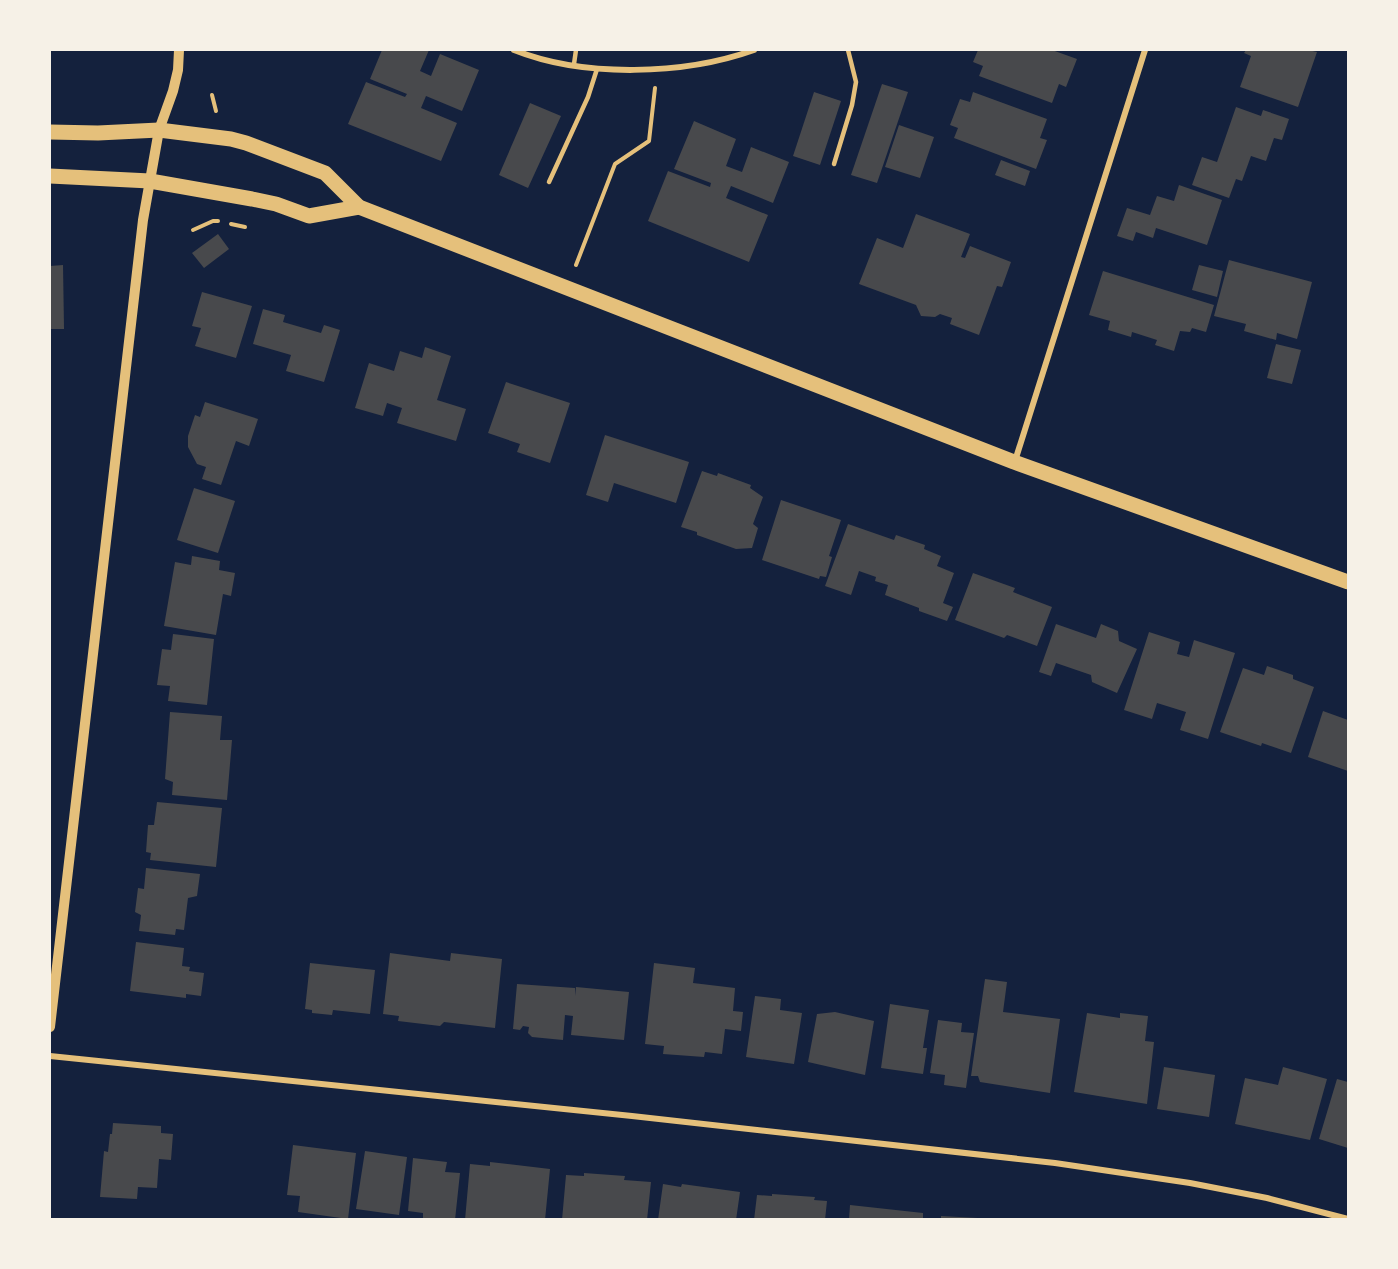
<svg xmlns="http://www.w3.org/2000/svg" width="1398" height="1269" viewBox="0 0 1398 1269" font-family="Mulish,sans-serif">
  <style>
    .building { fill: #48494c }
    .lines { fill: none; stroke-linecap: round; stroke-linejoin: round }
    .path { stroke: #e5c07b; stroke-width: 4 }
    .service { stroke: #e5c07b; stroke-width: 4.5 }
    .minor { stroke: #e5c07b; stroke-width: 6 }
    .tertiary { stroke: #e5c07b; stroke-width: 10 }
    .primary { stroke: #e5c07b; stroke-width: 15 }
  </style>
  <rect width="100%" height="100%" fill="#14213d"/>
  <g class="building">
    <polygon points="382,50 429,50 420,71 431,76 440,54 479,70 462,111 426,96 421,108 457,123 441,161 348,124 366,82 405,97 407,94 370,79"/>
    <polygon points="978,50 1052,50 1077,59 1066,87 1059,84 1052,103 979,76 983,66 973,62"/>
    <polygon points="1246,50 1308,50 1317,52 1298,107 1240,87 1251,56 1244,53"/>
    <polygon points="882,84 908,92 877,183 851,175"/>
    <polygon points="814,92 841,101 820,165 793,156"/>
    <polygon points="973,92 1047,119 1040,138 1047,140 1036,169 954,138 958,128 950,125 960,99 970,102"/>
    <polygon points="530,103 561,116 528,188 499,175"/>
    <polygon points="1236,107 1261,116 1263,110 1289,119 1282,140 1274,138 1266,161 1251,156 1242,181 1236,179 1229,198 1192,185 1202,157 1217,162"/>
    <polygon points="694,121 736,139 726,166 742,172 751,147 789,162 773,203 731,186 726,198 768,215 749,262 648,221 668,171 710,187 711,183 674,169"/>
    <polygon points="899,125 934,137 920,178 885,167"/>
    <polygon points="1001,160 1030,171 1025,186 995,175"/>
    <polygon points="1179,185 1222,200 1207,245 1156,228 1153,238 1136,232 1133,241 1117,236 1127,208 1150,215 1157,196 1174,201"/>
    <polygon points="916,214 970,234 961,257 965,258 970,246 1011,262 1002,287 997,286 979,335 950,324 952,318 940,314 935,317 921,316 916,305 859,284 877,238 903,248"/>
    <polygon points="218,234 229,249 204,268 192,253"/>
    <polygon points="1229,260 1312,282 1297,339 1277,333 1276,340 1244,331 1246,324 1214,316"/>
    <polygon points="63,265 64,329 50,329 50,266"/>
    <polygon points="1199,265 1223,271 1217,297 1192,290"/>
    <polygon points="1103,271 1214,305 1206,332 1192,328 1190,332 1180,331 1174,351 1155,345 1157,340 1132,332 1131,337 1108,330 1110,321 1089,315"/>
    <polygon points="202,292 252,306 236,358 195,346 201,328 192,326"/>
    <polygon points="263,309 285,315 283,322 321,333 324,325 340,330 324,382 286,371 291,355 253,344"/>
    <polygon points="1276,344 1301,350 1292,384 1267,378"/>
    <polygon points="425,347 451,356 437,400 466,409 456,441 397,423 402,408 387,403 383,416 355,408 369,363 394,371 400,351 422,358"/>
    <polygon points="506,382 570,403 550,463 517,452 520,444 488,433"/>
    <polygon points="205,402 258,419 249,446 236,441 221,485 202,479 206,467 197,464 188,447 188,436 195,415 200,417"/>
    <polygon points="605,435 689,462 676,503 614,483 608,502 586,495"/>
    <polygon points="702,471 717,476 718,473 751,485 750,488 763,497 753,524 758,528 752,548 736,549 697,535 697,532 681,527"/>
    <polygon points="194,488 235,501 218,553 177,540"/>
    <polygon points="781,500 841,520 829,556 832,557 826,577 820,576 819,579 762,560"/>
    <polygon points="848,524 894,540 896,535 925,545 924,549 941,556 937,566 954,573 943,603 953,607 947,621 919,611 919,608 885,595 888,585 875,581 876,577 859,571 851,595 825,586"/>
    <polygon points="192,556 220,561 219,570 235,573 231,596 223,594 216,635 164,626 175,562 191,565"/>
    <polygon points="973,573 1015,588 1013,592 1052,607 1037,646 1007,635 1004,638 955,620"/>
    <polygon points="1056,624 1096,638 1101,624 1118,631 1119,641 1137,649 1117,693 1092,682 1091,675 1056,663 1051,676 1039,672"/>
    <polygon points="1149,632 1180,642 1177,654 1189,657 1194,640 1235,653 1208,739 1180,730 1186,712 1157,703 1152,719 1124,710"/>
    <polygon points="173,634 214,639 207,705 168,701 170,686 157,685 162,649 171,650"/>
    <polygon points="1267,666 1293,675 1293,679 1314,687 1291,753 1262,743 1261,746 1220,732 1243,668 1264,675"/>
    <polygon points="1323,711 1348,720 1348,771 1308,757"/>
    <polygon points="170,712 222,716 220,740 232,740 227,800 172,795 173,782 165,779"/>
    <polygon points="157,802 222,808 216,867 150,860 151,853 146,852 148,825 154,825"/>
    <polygon points="146,868 200,874 197,896 188,898 184,930 176,929 175,935 139,931 141,915 135,912 138,888 144,889"/>
    <polygon points="136,942 184,948 182,966 190,967 189,971 204,973 201,996 186,994 186,998 130,991"/>
    <polygon points="390,953 450,961 451,953 502,959 495,1028 444,1022 440,1026 398,1021 399,1016 383,1014"/>
    <polygon points="310,963 375,970 370,1014 333,1010 332,1015 312,1013 312,1010 305,1009"/>
    <polygon points="654,963 695,968 693,983 735,988 733,1011 743,1012 741,1031 725,1029 722,1054 705,1052 704,1057 663,1054 664,1046 645,1044"/>
    <polygon points="985,979 1007,982 1003,1012 1060,1019 1050,1093 980,1082 978,1076 971,1076"/>
    <polygon points="517,984 575,988 575,996 576,987 629,992 624,1040 571,1035 573,1016 565,1015 563,1040 532,1037 528,1033 529,1027 523,1026 520,1030 513,1029"/>
    <polygon points="755,996 781,999 780,1010 802,1013 794,1064 746,1057"/>
    <polygon points="890,1004 929,1010 923,1048 927,1048 923,1074 881,1068"/>
    <polygon points="835,1012 874,1021 865,1075 808,1062 817,1014"/>
    <polygon points="1087,1013 1120,1018 1120,1013 1148,1016 1145,1041 1154,1042 1147,1104 1074,1092"/>
    <polygon points="938,1020 962,1023 961,1032 974,1033 966,1088 944,1085 945,1075 930,1073"/>
    <polygon points="1164,1067 1215,1075 1209,1117 1157,1109"/>
    <polygon points="1283,1067 1327,1079 1310,1140 1235,1124 1245,1078 1278,1085"/>
    <polygon points="1337,1079 1348,1082 1348,1148 1319,1139"/>
    <polygon points="113,1123 161,1126 161,1133 173,1134 171,1160 159,1159 157,1188 138,1187 137,1199 100,1197 104,1151 108,1152 110,1134 112,1134"/>
    <polygon points="293,1145 356,1153 348,1219 298,1212 300,1196 287,1195"/>
    <polygon points="365,1151 407,1157 399,1215 356,1209"/>
    <polygon points="413,1158 447,1162 445,1172 460,1173 455,1220 423,1220 423,1213 408,1211"/>
    <polygon points="490,1162 550,1169 545,1220 465,1220 470,1164 490,1166"/>
    <polygon points="584,1173 625,1176 624,1180 651,1182 647,1220 562,1220 566,1175 584,1176"/>
    <polygon points="663,1184 681,1187 682,1184 740,1192 736,1220 658,1220"/>
    <polygon points="772,1194 815,1197 814,1200 827,1201 825,1220 754,1220 757,1195 772,1196"/>
    <polygon points="850,1205 923,1213 923,1220 849,1220"/>
    <polygon points="941,1216 978,1218 978,1220 941,1220"/>
  </g>
  <g class="lines">
    <g class="path">
      <polyline points="212,95 216,111"/>
      <polyline points="231,224 245,227"/>
      <polyline points="193,230 213,221 218,221"/>
      <polyline points="576,265 615,164 649,141 655,88"/>
    </g>
    <g class="service">
      <polyline points="574,64 576,50"/>
      <polyline points="834,164 852,105 856,82 848,50"/>
      <polyline points="549,182 588,97 597,69"/>
    </g>
    <g class="minor">
      <path d="M514,50C584,78 684,75 754,50"/>
      <polyline points="1015,461 1145,50"/>
      <polyline points="50,1056 632,1116 1055,1163 1190,1183 1267,1198 1348,1219"/>
    </g>
    <polyline class="tertiary" points="50,1027 143,220 159,130 173,91 178,70 179,50"/>
    <g class="primary">
      <polyline points="50,132 98,133 159,130 231,139 246,143 325,173 359,207 1014,462 1348,582"/>
      <polyline points="50,176 150,181 252,199 276,204 309,216 359,207"/>
    </g>
  </g>
  <rect width="1398" height="1269" fill="none" stroke="#f6f1e7" stroke-width="102"/>
</svg>
